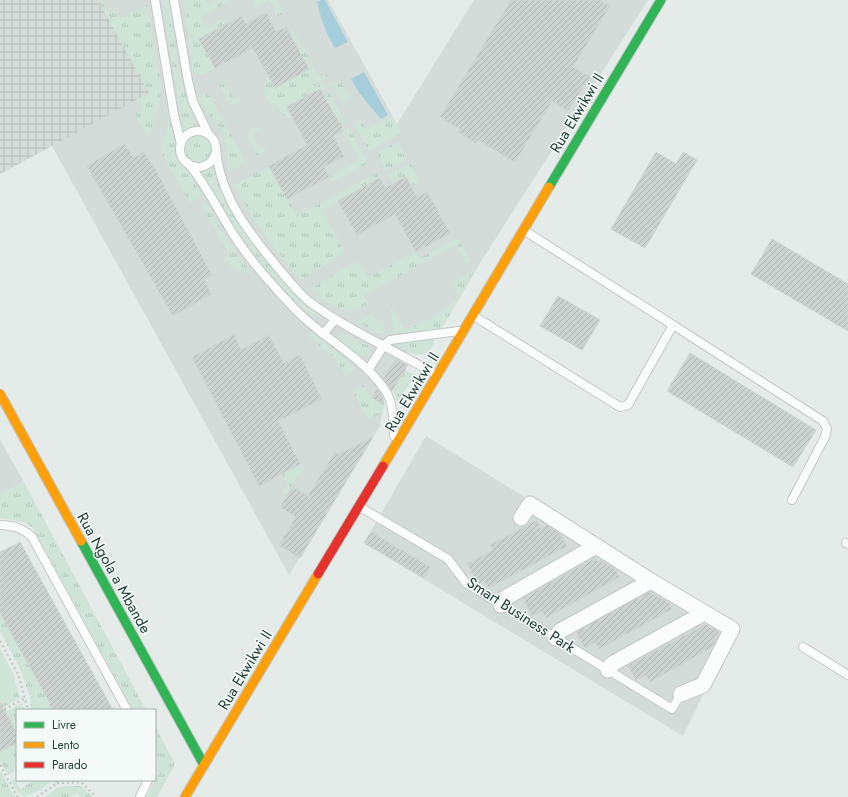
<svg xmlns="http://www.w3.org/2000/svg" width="848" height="797" viewBox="0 0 848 797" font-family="Jost,sans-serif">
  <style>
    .built { fill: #d3dcd9 }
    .industrial { fill: url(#industrial-grid) }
    .grass { fill: url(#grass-tufts) }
    .park { fill: #cee4d7 }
    .water { fill: #a6ceda }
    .building { fill: url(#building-hatch); stroke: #ced4d2 }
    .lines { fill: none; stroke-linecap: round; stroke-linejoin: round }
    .lane-casing { stroke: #c2c8c6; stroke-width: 10 }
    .street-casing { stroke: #c2c8c6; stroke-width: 17 }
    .fast-casing { stroke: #c1c8c6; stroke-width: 11 }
    .slow-casing { stroke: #c1c8c6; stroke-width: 11 }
    .jam-casing { stroke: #c1c8c6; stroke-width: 11 }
    .path { stroke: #c1cbc9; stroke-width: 2.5; stroke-dasharray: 2 3; stroke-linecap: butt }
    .lane { stroke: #fbfcfc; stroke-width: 8 }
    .street { stroke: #fbfcfc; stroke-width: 15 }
    .fast { stroke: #30b455; stroke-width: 9 }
    .slow { stroke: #ff9f0a; stroke-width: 9 }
    .jam { stroke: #e5322d; stroke-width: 9 }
    .labels { text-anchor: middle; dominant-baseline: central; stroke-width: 3; stroke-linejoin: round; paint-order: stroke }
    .street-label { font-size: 15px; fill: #223f3a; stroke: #f4faf7 }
  </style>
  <defs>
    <pattern id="industrial-grid" width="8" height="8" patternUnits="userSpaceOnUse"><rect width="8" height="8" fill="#d3dcd9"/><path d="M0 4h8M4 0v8" fill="none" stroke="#b5bebb"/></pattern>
    <pattern id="grass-tufts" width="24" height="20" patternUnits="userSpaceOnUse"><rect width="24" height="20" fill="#cee4d7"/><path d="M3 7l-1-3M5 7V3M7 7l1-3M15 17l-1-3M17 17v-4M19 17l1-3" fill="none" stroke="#b1c5b9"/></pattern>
    <pattern id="building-hatch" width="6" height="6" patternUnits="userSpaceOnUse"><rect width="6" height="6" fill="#ccd2d0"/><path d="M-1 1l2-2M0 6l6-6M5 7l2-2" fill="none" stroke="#afb5b3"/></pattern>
  </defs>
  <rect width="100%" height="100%" fill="#e5ebe9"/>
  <g class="built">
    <polygon points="0,0 328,0 397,124 474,0 648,0 482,260 442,328 422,330 405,356 378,401 384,404 380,426 289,575 52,146 0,174"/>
    <polygon points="426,436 736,628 683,736 364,543"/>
    <polygon points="0,440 24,482 0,495"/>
  </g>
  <polygon class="industrial" points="0,0 98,0 149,93 0,174"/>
  <g class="grass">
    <polygon points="98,0 102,0 109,13 115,11 119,19 147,5 162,92 149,139 135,114 143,109 137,100 149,93"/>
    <polygon points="162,0 168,0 181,82 197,126 183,131"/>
    <polygon points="184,0 205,0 208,5 218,0 232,0 201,17 207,28 223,19 226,24 200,39 215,68 202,75 196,75 193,72"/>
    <polygon points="257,0 276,0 284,13 278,16 269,0 254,8 252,3"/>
    <polygon points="293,30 310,59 305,61 289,32"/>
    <path d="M311,63L319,77L326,74L328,77L314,85L315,88L324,83L326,88L322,91L320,89L287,107L292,118C282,117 279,111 275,102L270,104L264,94L268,75L309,69L307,65Z"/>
    <polygon points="232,79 225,83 234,100 239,97 242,102 230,105 219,86 222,82"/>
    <polygon points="331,82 341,82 351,99 342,104"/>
    <path d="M202,93L210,96L246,162L229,172C225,161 228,149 225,138C221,124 207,113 198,102L199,95Z"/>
    <polygon points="330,94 346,123 340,125 324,97"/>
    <polygon points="167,103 177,158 189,172 202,196 190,203 161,152 168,124"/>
    <polygon points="392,116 402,133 369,151 353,124 360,119 366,130"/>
    <polygon points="260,126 262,128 252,134 261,150 268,147 265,151 257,155 248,137 250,131"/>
    <polygon points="349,128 368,163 332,182 329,177 359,160 343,130"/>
    <circle cx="198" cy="149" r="13"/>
    <polygon points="398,142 407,159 386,171 377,153"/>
    <polygon points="410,163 420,182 412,187 406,177 393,184 388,175"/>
    <path d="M214,164C221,217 280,280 319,314L315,319C287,294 262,268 241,236C226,215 216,191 200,171L207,170Z"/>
    <path d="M269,166L297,216L377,173L380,179L322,210L345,252L300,281C276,250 252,220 234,185Z"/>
    <polygon points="207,204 222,231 254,277 230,266 224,257 229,254 202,206"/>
    <path d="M458,238L470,261L466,264L456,245L363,296L368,304C344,318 328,305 312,288L354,262L361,265L368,277L416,252L420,258Z"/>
    <path d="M475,270L442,328L393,334L391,305L405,331C424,322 445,313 458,295L451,283Z"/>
    <polygon points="373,312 377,322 384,322 384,334 379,335 358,322"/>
    <polygon points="311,333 343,357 353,368 351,374 346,377 335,358 308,336"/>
    <polygon points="341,333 369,346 371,349 370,355 362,357 337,338"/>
    <path d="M434,339C435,349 424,357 415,354C408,353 401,346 395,343Z"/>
    <polygon points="405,370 415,375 398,402 393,391"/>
    <polygon points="363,385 372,398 384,405 382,413 368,420 352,390"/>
    <polygon points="301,464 303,469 285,496 282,490 289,486 282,474"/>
    <polygon points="24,482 146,710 133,710 33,528 24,522 0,518 0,495"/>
    <polygon points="0,613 54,710 32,710 30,697 21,671 0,631"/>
    <polygon points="16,684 20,698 0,709 0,692"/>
    <polygon points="22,703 25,710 17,710 17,734 0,715"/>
    <polygon points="155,726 175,764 157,797 146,797 158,775"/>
    <polygon points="17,743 17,769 8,775 0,761 0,751"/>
    <polygon points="0,770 15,797 0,797"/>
    <polygon points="15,779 20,789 35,780 52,780 41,790 24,797 18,792 11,781"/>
    <polygon points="68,786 81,786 92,797 80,797 77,793 70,797 44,797 57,788"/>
  </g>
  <polygon class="park" points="0,649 13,673 16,684 0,692"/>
  <g class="water">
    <path d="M321,0H325L348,42L335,48C326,34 321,19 317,2Z"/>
    <polygon points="364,72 388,115 381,119 360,94 351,79"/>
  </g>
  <g class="building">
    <polygon points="511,0 600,0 610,6 573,67 590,77 568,111 552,101 515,162 478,140 476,143 458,132 460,129 440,117"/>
    <polygon points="266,13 276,32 286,27 309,69 275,88 253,48 215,68 199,39 242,16 246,24"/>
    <polygon points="320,89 343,130 333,136 344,156 324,167 329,177 287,199 269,166 307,145 287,107"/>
    <polygon points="124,144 134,158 143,152 154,167 212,275 204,279 211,294 173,316 87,166"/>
    <polygon points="656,152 676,164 683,152 697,160 645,248 611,229"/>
    <polygon points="406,177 417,197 427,192 450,233 416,252 395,214 357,235 338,201 380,178 385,188"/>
    <polygon points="772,239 848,284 848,331 751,274"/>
    <polygon points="558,296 600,320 582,350 540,326"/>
    <polygon points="234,335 241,350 269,335 284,363 300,355 322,399 278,421 300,464 259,486 192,357"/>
    <polygon points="690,353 816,430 793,467 667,391"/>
    <polygon points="396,359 408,365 392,391 383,379"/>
    <polygon points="377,389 383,397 384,405 372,398"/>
    <polygon points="373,437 300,558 279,545 296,517 280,507 293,487 308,496 335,452 339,454"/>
    <polygon points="537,520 541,529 547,525 560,534 567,546 489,588 484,581 478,584 467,564 493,550 490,545"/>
    <polygon points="371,532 430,567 424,578 364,543"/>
    <polygon points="20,542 62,618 113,710 54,710 0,613 0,552"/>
    <polygon points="595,558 598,562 601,560 615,569 619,577 546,618 542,611 532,616 523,598"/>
    <polygon points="649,592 668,602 672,609 599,649 595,642 585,648 576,632"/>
    <polygon points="706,624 710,628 712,627 717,630 719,634 712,647 650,682 646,675 636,680 628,666"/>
    <polygon points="0,702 17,734 17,743 0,751"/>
  </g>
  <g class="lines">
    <defs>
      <g id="lane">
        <polyline points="155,0 174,115 181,144"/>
        <polyline points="174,0 188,81 193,102 209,135"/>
        <circle cx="198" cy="149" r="18"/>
        <path d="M216,149C220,199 253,238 284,275C292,284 301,296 311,303C350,331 396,351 437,375"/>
        <path d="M188,163C207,186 219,212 235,237C252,263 274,287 295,309C322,338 362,356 385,390C394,403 393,421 394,436"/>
        <polyline points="525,231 673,325"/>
        <polyline points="474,316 620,407 628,405 673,325 823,421 827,429 825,437 792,500"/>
        <polyline points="323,334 335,320"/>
        <polyline points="368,370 384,345 390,340 459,331"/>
        <polyline points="360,507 448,559 466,583 672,709 681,694"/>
        <path d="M0,525C13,525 23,528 32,537L127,710"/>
        <polyline points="846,543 848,544"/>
        <polyline points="803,647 848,675"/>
        <polyline points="140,797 148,780"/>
      </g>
      <g id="street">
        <polyline points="521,518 530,504 651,581 732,629 703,685 681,694"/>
        <polyline points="501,605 505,598 596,546"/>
        <polyline points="556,638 560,631 651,581"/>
        <polyline points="608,670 612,664 704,613"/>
      </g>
      <g id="fast">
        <polyline points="549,187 661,0"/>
        <polyline points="81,541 204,765"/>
      </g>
      <g id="slow">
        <polyline points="0,394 81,541"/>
        <polyline points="383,466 549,187"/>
        <polyline points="185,797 318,574"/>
      </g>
      <polyline id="jam" points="318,574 383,466"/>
    </defs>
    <use href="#lane" class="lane-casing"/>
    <use href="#street" class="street-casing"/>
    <use href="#fast" class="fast-casing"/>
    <use href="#slow" class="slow-casing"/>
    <use href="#jam" class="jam-casing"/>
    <g class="path">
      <polyline points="0,641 18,674 28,710"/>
      <polyline points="0,712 25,698"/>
      <polyline points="0,765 18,797"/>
      <polyline points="57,783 81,782 96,797"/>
      <polyline points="37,797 57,783 56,780"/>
    </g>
    <use href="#lane" class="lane"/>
    <use href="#street" class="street"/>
    <use href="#fast" class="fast"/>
    <use href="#slow" class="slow"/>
    <use href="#jam" class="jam"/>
  </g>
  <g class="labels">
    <g class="street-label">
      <text transform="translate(577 113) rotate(-59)">Rua Ekwikwi II</text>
      <text transform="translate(412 392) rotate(-59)">Rua Ekwikwi II</text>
      <text transform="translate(114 573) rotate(61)">Rua Ngola a Mbande</text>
      <text transform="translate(521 615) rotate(33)">Smart Business Park</text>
      <text transform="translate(245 670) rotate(-59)">Rua Ekwikwi II</text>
    </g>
  </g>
  <rect x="16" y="709" width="140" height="72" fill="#f4faf7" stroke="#a0afab"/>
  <rect x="24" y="722" width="20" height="6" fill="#30b455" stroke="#a0afab"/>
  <text x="52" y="729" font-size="12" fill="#223f3a">Livre</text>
  <rect x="24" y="742" width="20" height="6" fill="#ff9f0a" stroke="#a0afab"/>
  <text x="52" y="749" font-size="12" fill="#223f3a">Lento</text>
  <rect x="24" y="762" width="20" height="6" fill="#e5322d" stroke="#a0afab"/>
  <text x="52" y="769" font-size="12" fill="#223f3a">Parado</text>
</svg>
